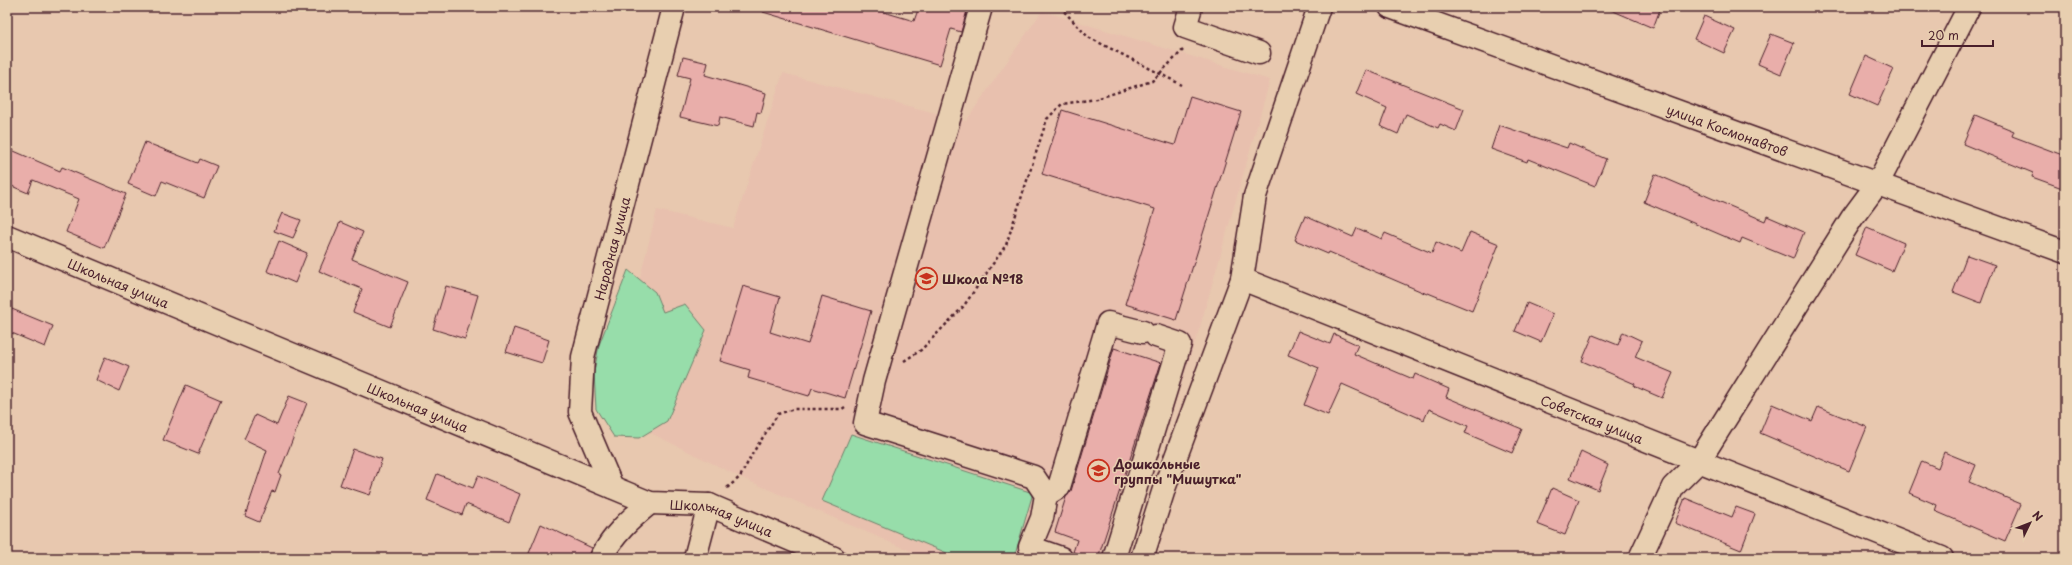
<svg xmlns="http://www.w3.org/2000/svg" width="2072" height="565" viewBox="0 0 2072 565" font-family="'Playpen Sans',sans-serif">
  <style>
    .built { fill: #e8c0ae }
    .green { fill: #97ddaa; stroke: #707e6a }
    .building { fill: #e9aeaa; stroke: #4a1f2b }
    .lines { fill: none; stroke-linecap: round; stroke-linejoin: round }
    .minor-casing { stroke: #4a1f2b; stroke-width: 25 }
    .path { stroke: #4a1f2b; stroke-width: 2.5; stroke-dasharray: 3 3; stroke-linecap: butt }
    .minor { stroke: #e8cfb0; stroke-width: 22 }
    .labels { text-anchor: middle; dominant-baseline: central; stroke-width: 3; stroke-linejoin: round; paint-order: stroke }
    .street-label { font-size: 13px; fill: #4a1f2b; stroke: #e8cfb0 }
    .poi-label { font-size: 13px; font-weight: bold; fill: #4a1f2b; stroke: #e8cfb0; text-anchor: start }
  </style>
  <rect width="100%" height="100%" fill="#e8c8af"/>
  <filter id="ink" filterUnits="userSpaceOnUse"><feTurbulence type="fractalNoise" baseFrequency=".025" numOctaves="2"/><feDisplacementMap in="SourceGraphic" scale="8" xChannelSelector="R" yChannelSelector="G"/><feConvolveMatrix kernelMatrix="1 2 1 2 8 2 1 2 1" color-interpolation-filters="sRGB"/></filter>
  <g filter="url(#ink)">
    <polygon class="built" points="1042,11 1270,80 1200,327 1124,558 926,558 740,477 606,411 657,210 733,228 783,73 966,121"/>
    <g class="green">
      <polygon points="628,270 655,292 663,312 685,304 706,330 667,421 639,438 614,437 596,409 594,372 599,345"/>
      <polygon points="851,434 1033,493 1014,558 959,558 822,501"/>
    </g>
    <g class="building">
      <polygon points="763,7 867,7 914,21 919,7 968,7 961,32 951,29 940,65 763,12"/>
      <polygon points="1604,7 1661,7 1653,28"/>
      <polygon points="1704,16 1735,30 1724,53 1694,39"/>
      <polygon points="1771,34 1794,43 1781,74 1758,64"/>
      <polygon points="1866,56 1894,69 1877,106 1850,94"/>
      <polygon points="683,57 708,63 705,75 766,93 761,113 757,112 754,126 720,117 718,126 680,117 690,78 678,75"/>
      <polygon points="1366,70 1464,109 1456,131 1440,124 1438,128 1406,114 1398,134 1380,126 1387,108 1356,94"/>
      <polygon points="1190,96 1241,112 1176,320 1125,304 1155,209 1042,174 1062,110 1175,145"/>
      <polygon points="1975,115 2014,131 2012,136 2065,156 2065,189 2032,177 2033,173 1963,144"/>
      <polygon points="1499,125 1567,148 1569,143 1606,159 1595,186 1528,159 1527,162 1491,149"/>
      <polygon points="145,142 198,163 200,159 217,166 204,198 162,181 156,196 128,184"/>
      <polygon points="7,148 60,171 62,167 126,194 104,248 66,232 79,199 33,180 28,193 7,184"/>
      <polygon points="1655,174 1765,221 1767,216 1804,232 1793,259 1742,238 1740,243 1644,202"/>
      <polygon points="282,213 301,220 293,238 274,231"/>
      <polygon points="1305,216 1353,237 1357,228 1382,239 1385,233 1432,253 1436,242 1461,253 1470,232 1499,244 1472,311 1428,293 1427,294 1329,252 1328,254 1295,240"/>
      <polygon points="340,222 363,232 352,259 408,282 390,327 353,312 362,289 319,271"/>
      <polygon points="1867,227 1904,243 1892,271 1855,255"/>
      <polygon points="279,241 307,253 295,283 267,271"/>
      <polygon points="1967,255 1995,265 1981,303 1953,292"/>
      <polygon points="446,286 478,295 465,339 433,329"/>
      <polygon points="743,286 780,297 770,332 808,344 822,296 871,311 845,398 812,388 809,396 748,378 750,370 720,361"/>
      <polygon points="1527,303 1553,314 1541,342 1515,331"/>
      <polygon points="7,307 53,326 45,347 7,331"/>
      <polygon points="514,328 549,340 542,363 506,352"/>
      <polygon points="1298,331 1330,344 1334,334 1358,345 1354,354 1413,379 1415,374 1449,389 1446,397 1522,429 1512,453 1465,433 1468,426 1429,409 1424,420 1342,384 1328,415 1304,405 1319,368 1288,355"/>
      <polygon points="1623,332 1642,341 1635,357 1673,373 1662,398 1634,386 1635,384 1582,361 1593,335 1618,345"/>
      <polygon points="1114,348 1161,363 1098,558 1091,558 1073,552 1077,540 1055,532 1066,497 1071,491"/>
      <polygon points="105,357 129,367 119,391 96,380"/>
      <polygon points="186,385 221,400 198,454 163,440"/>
      <polygon points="289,396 307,403 279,474 281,475 275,492 272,491 259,522 245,516 267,450 244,439 255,415 277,425"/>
      <polygon points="1772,404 1812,421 1818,407 1867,427 1849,471 1760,433"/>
      <polygon points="353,449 382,459 370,495 340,485"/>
      <polygon points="1581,452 1608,465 1598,490 1570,478"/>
      <polygon points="1944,452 1976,465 1969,482 2021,504 2005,541 1935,511 1937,505 1909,493 1922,461 1938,468"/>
      <polygon points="437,474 473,488 478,476 520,494 509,522 466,504 462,515 427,500"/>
      <polygon points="1552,488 1579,500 1565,535 1537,524"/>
      <polygon points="1685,498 1732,517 1736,507 1755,514 1741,550 1675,523"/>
      <polygon points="541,524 592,548 589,558 527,558"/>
    </g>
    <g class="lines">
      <defs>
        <g id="minor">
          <polyline points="981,7 874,381 865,423 1034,477 1046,495 1042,518 1030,547 1061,558"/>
          <polyline points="1191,7 1185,27 1259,53"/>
          <path id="s1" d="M1390,7L2065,252"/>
          <path id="s2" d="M7,236L650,503L709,505L834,558"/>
          <path id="s3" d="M1242,279L1942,558"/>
          <path id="s4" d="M612,487L580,412L583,357L674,7"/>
          <polyline points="1046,495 1059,487 1108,323 1143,332"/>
          <path d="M601,558C613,535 630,519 650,503"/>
          <polyline points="695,558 709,505"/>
          <polyline points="1114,558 1180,344 1156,336"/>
          <polyline points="1142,558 1165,486 1242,279 1255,196 1319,7"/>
          <polyline points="1640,558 1673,487 1699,461 1852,218 1878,183 1969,7"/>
        </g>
      </defs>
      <use href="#minor" class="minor-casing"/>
      <g class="path">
        <polyline points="1060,7 1088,37 1182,85"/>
        <polyline points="904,361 921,350 963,307 1006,245 1047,119 1062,104 1096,99 1152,81 1183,50"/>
        <polyline points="727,488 740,477 754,451 778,414 794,409 842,409 845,407"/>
      </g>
      <use href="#minor" class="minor"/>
    </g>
  </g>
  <defs>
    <symbol id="school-ring" viewBox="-11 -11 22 22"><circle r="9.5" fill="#e8cfb0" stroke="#c8321e" stroke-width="1.5"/><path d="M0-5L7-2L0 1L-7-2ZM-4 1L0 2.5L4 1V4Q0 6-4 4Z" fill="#c8321e"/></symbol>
  </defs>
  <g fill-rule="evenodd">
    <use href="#school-ring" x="914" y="266" width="25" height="25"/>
    <use href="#school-ring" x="1086" y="458" width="25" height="25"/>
  </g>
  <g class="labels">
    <g class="street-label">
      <text stroke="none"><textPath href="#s1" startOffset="359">улица Космонавтов</textPath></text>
      <text stroke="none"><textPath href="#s4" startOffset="249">Народная улица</textPath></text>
      <text stroke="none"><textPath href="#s2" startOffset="121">Школьная улица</textPath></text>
      <text stroke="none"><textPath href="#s2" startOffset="445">Школьная улица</textPath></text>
      <text stroke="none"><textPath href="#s3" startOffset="377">Советская улица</textPath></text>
      <text stroke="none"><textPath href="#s2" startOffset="770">Школьная улица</textPath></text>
    </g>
    <g class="poi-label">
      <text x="942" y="278">Школа №18</text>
      <text x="1114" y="463">Дошкольные<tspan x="1114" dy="15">группы "Мишутка"</tspan></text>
    </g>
  </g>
  <rect width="2072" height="565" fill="none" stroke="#e8cfb0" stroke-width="24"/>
  <rect x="12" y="12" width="2048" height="541" fill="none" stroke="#4a1f2b" stroke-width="1.5" filter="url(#ink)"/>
  <g transform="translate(2030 523) rotate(47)" stroke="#e8cfb0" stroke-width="3" paint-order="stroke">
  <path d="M0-3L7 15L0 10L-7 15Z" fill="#4a1f2b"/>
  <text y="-6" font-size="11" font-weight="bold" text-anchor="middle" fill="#4a1f2b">N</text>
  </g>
  <path d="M1922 40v6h71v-6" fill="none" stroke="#4a1f2b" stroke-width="2"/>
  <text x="1928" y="40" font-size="12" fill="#4a1f2b" stroke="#e8cfb0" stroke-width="3" paint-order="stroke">20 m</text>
</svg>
